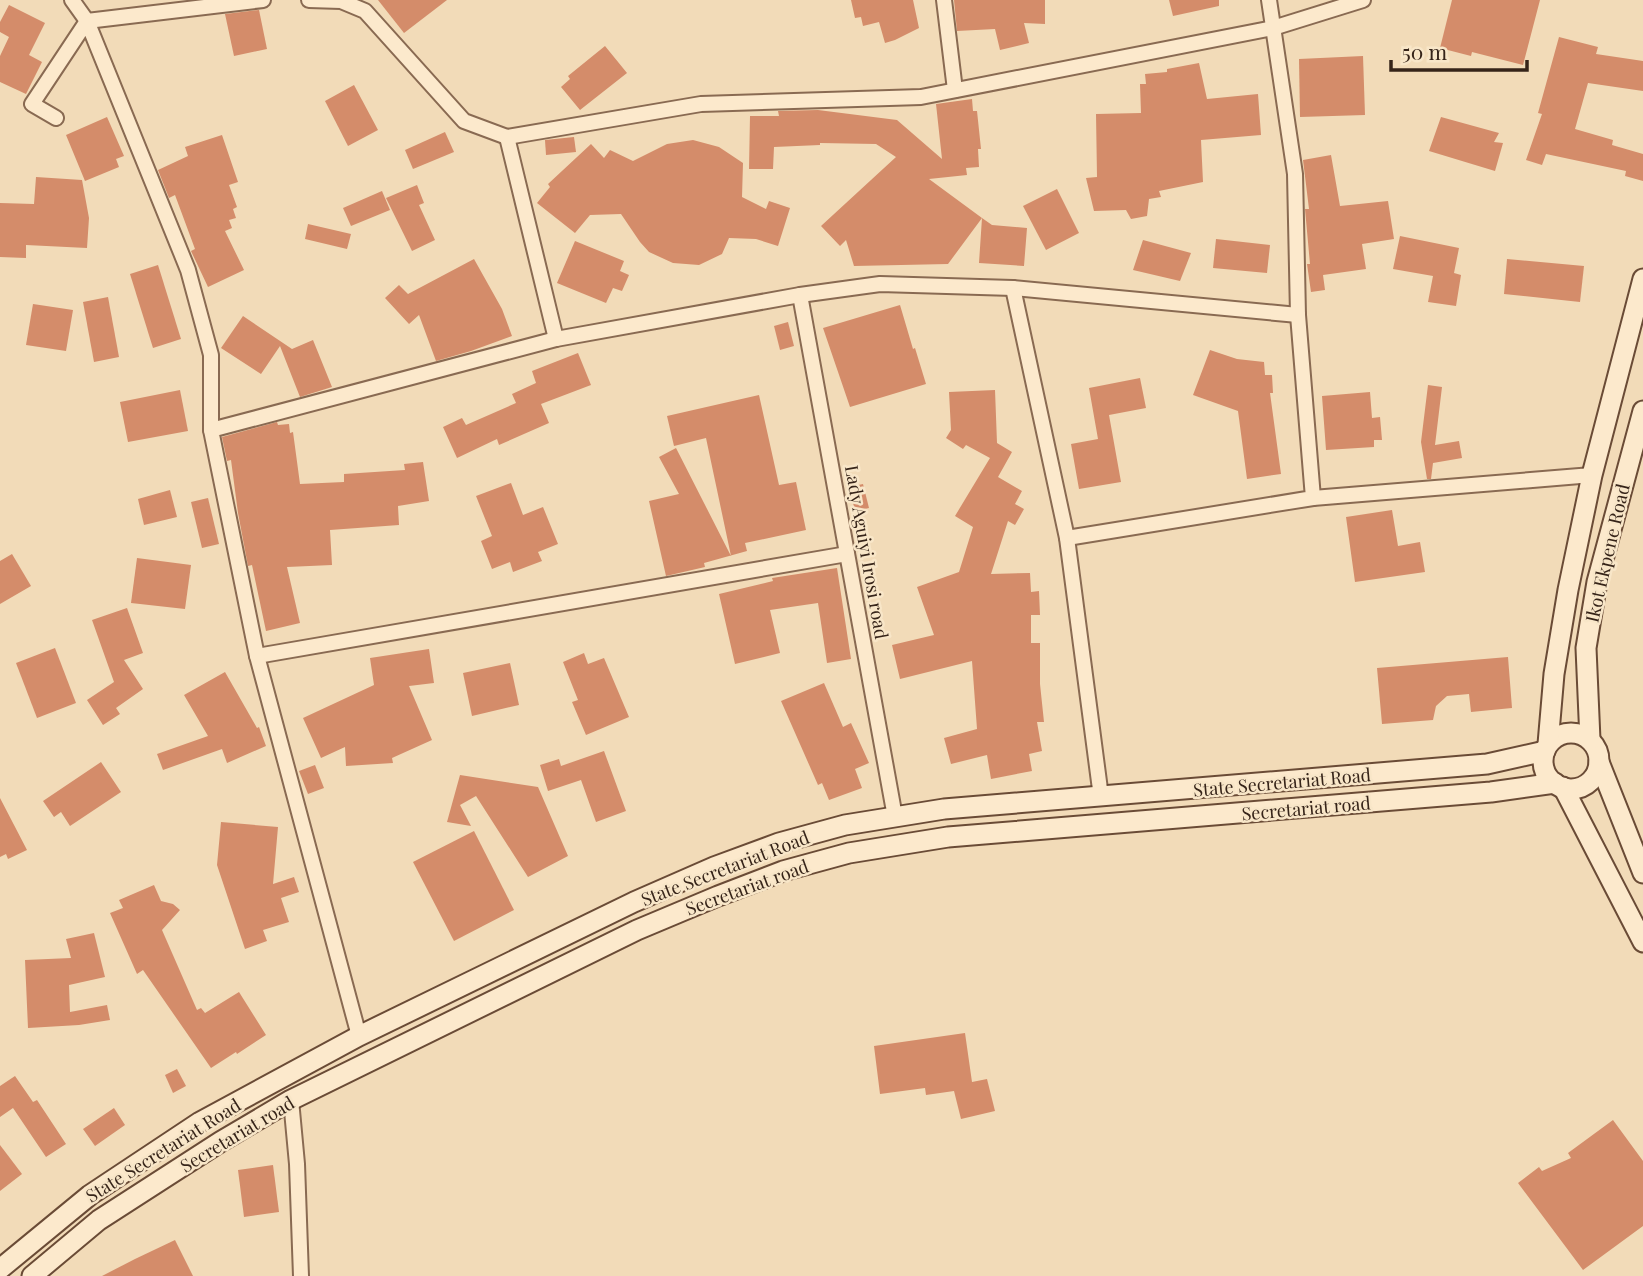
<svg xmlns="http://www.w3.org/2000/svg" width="1643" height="1276" viewBox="0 0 1643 1276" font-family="'Playfair Display',serif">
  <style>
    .building { fill: #d48c6a }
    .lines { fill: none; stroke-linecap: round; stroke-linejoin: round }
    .street-casing { stroke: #896a52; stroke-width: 18 }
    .secondary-casing { stroke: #6a4b36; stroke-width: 23 }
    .street { stroke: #fce9cc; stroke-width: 14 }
    .secondary { stroke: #fce9cc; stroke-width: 19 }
    .labels { text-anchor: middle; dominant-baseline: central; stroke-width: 5; stroke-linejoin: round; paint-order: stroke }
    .street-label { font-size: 18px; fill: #362419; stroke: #f8e6c8 }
  </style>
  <rect width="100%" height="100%" fill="#f2dbb8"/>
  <g class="building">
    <polygon points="378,0 447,0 404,33"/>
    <polygon points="851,0 913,0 919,28 895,40 885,43 879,22 863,26 861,17 855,18"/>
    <polygon points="954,0 1045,0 1045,24 1024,23 1029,43 1000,50 995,29 957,31"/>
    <polygon points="1169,0 1219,0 1219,6 1173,16"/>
    <polygon points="1452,0 1540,0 1523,65 1472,52 1471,56 1440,48"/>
    <polygon points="9,5 45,23 29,55 42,62 26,94 0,82 0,56 9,37 0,32 0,22"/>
    <polygon points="259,10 267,49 234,56 225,14"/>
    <polygon points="1559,37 1598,47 1596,54 1643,61 1643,91 1588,83 1575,129 1613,140 1612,145 1643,154 1643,181 1625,176 1626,171 1546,154 1542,165 1526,160 1542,114 1538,113"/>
    <polygon points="605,46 627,73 580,110 561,87 570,79 568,76"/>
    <polygon points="1363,56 1365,115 1300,117 1299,59"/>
    <polygon points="1199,63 1207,99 1258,94 1261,135 1201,140 1203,182 1159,191 1161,197 1149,199 1147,216 1131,219 1126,210 1094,211 1086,178 1097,177 1096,114 1141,113 1140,84 1146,84 1145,74 1167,72 1167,69"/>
    <polygon points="354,85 378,130 348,146 325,101"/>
    <polygon points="972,99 973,111 977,111 981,149 978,149 979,167 966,168 967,175 929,179 982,218 948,264 854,266 846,240 840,246 821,226 896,157 876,144 820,143 820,145 774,147 773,169 749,169 750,116 779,116 778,111 818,110 897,120 942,159 936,104"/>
    <polygon points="107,117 124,156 116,159 119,167 85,181 66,135"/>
    <polygon points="1441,117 1499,133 1494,142 1503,143 1495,171 1429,151"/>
    <polygon points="445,132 454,152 413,169 405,150"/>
    <polygon points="222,135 238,182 229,185 237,207 233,209 236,218 229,220 232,228 225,231 244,270 208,287 191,251 195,249 175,195 169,198 158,170 188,156 185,147"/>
    <polygon points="574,137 576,152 546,155 545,140"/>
    <polygon points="693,140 719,147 743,163 742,197 766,209 769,201 790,208 778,246 756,239 729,238 722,254 699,265 673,263 649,252 640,242 621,214 590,215 575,233 537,203 550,187 548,184 591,144 604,158 610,150 633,161 667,144"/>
    <polygon points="1331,155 1340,206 1388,201 1394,239 1362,244 1366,269 1323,275 1325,290 1311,292 1307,264 1310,264 1305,209 1309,209 1303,160"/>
    <polygon points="36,177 82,180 89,218 87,248 26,245 26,258 0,257 0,203 34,204"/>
    <polygon points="417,185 424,203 419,205 435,240 412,251 386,198"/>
    <polygon points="1057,189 1079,233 1046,250 1023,206"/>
    <polygon points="382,191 390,210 351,226 343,208"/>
    <polygon points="982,218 992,225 1027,228 1024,266 979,263"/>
    <polygon points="308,224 351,234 347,249 305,239"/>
    <polygon points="1400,236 1459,248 1454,273 1461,275 1456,306 1428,302 1433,276 1393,269"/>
    <polygon points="1216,239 1270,245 1267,273 1213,268"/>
    <polygon points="1143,240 1191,253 1180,281 1133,270"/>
    <polygon points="575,241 624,261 620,271 629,275 622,291 613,288 606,303 557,283"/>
    <polygon points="474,259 502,309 512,336 471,351 436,361 419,315 409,324 385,298 399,285 408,294"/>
    <polygon points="1507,259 1584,266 1580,302 1504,294"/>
    <polygon points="158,265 181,339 153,348 130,274"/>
    <polygon points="108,297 119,357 94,362 83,302"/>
    <polygon points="33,304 73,310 66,351 26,345"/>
    <polygon points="900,305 913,349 915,348 926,384 850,407 823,328"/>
    <polygon points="243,316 292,349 313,340 332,387 300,397 280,346 261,374 221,348"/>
    <polygon points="788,322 794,346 780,350 774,326"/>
    <polygon points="1210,350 1237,359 1264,362 1265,375 1272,375 1273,393 1270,393 1281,474 1247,479 1238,411 1193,395"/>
    <polygon points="578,353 591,385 541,404 549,423 499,445 497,439 457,458 443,427 462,418 466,425 516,403 512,394 536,383 532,371"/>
    <polygon points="1140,378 1146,408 1109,415 1121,482 1079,489 1071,444 1098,439 1089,388"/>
    <polygon points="1428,385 1442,387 1435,445 1459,441 1462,458 1433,463 1431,479 1427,479 1421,442"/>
    <polygon points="180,390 188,431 128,442 120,402"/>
    <polygon points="995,390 997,443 1012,452 998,477 1022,491 1015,504 1024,509 1015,525 1008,521 991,574 1030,573 1031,592 1039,591 1040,615 1031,615 1031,643 1040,643 1040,684 1044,722 1037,722 1042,751 1029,754 1032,771 991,779 987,755 951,764 944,738 977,729 972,661 900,679 892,645 934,635 917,587 959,572 973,527 955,516 990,458 966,445 963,449 946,438 951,430 949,392"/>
    <polygon points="1370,392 1372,418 1380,417 1382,440 1374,440 1374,447 1326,450 1322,396"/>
    <polygon points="759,395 779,485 796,482 806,530 745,543 747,551 704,563 705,567 666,576 649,501 679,494 659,457 676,448 731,556 706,438 674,446 667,416"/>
    <polygon points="277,422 278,425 289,424 290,433 293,432 300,484 344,482 344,474 405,470 404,464 423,462 429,501 398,506 399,525 330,530 332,565 287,567 300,623 266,631 252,565 248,566 238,513 231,460 227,461 222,437"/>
    <polygon points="511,483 523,515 543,507 558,544 538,552 542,561 513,572 510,562 492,569 481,541 492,536 476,496"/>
    <polygon points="863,484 869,508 855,511 849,487"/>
    <polygon points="170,490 177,517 144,525 138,499"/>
    <polygon points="208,498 219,544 202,548 191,502"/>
    <polygon points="1392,510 1398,546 1420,542 1425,572 1355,582 1346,517"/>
    <polygon points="12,554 31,586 0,604 0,561"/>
    <polygon points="137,558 191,565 185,609 131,603"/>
    <polygon points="837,568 851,659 827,663 818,603 770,610 780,653 735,664 719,594 773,581 772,578"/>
    <polygon points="127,608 143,653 124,660 143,689 116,708 120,714 103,725 87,700 114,682 92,620"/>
    <polygon points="55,648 76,703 37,718 16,663"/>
    <polygon points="429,649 434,683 409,686 432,740 392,758 393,763 346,766 345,747 321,758 303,718 374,685 370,658"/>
    <polygon points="584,653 588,664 604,658 629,717 586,735 572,702 578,700 563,662"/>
    <polygon points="1508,657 1512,708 1471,712 1469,694 1447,696 1436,706 1433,720 1382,724 1377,668"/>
    <polygon points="510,663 519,705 472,716 463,673"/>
    <polygon points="225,672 257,728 259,727 266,746 227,763 222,749 163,770 157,754 208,736 184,695"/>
    <polygon points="824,683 843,727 851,723 869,763 855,769 862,788 829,800 822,783 818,785 781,701"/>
    <polygon points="604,751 626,811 596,822 581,780 548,791 540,765 559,759 561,766"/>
    <polygon points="101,762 121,792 70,826 61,812 54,817 43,801"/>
    <polygon points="315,765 324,788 308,794 299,771"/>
    <polygon points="460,775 538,787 568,856 528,877 476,796 460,805 471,826 447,822"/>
    <polygon points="0,798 27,850 8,859 6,854 0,857"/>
    <polygon points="221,822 278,827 273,884 294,877 299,892 281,898 289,922 263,930 267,941 245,949 217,865"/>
    <polygon points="474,831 514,910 454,941 413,862"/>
    <polygon points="154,885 161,901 173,904 180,910 162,930 197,1010 201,1008 205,1013 239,992 266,1035 237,1054 236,1052 211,1068 143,970 137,974 110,913 123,908 119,900"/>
    <polygon points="94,933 105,977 69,985 70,1012 107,1005 110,1020 79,1025 28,1028 25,960 71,958 66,939"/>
    <polygon points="965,1033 972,1082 987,1079 995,1111 961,1119 954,1091 926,1095 925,1088 880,1094 874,1046"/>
    <polygon points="177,1069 186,1086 173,1093 165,1075"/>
    <polygon points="15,1076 33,1102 37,1100 66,1144 46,1157 13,1108 0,1117 0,1086"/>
    <polygon points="114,1108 125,1125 95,1146 83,1129"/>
    <polygon points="1613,1120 1643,1161 1643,1226 1583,1270 1518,1183 1539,1167 1542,1171 1571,1158 1568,1153"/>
    <polygon points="0,1145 22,1174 0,1191"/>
    <polygon points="273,1165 279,1212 244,1217 238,1170"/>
    <polygon points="175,1240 193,1276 102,1276 135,1259"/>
  </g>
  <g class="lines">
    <defs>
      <g id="street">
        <polyline points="72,0 87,21 263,0"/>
        <polyline points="309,0 341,1 365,11 464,121 507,137"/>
        <polyline points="944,0 955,90"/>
        <polyline points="56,118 32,104 87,21 188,270 211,355 211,430"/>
        <polyline points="1013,288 1067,538 1101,797"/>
        <polyline points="800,295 895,817"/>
        <polyline points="556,339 507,137 701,104 921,97 1273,28 1363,0"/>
        <polyline points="1313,498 1592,475"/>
        <polyline points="1067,538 1313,498 1298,315 1295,174 1269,0"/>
        <polyline points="257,656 847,554"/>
        <polyline points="359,1036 257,656 211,430 556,339 800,295 880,284 1013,288 1298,315"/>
        <polyline points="291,1100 297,1164 301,1276"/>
      </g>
      <g id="secondary">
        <circle cx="1571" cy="761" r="28"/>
        <polyline points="1590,740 1586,648 1597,582 1643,411"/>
        <polyline points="1548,744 1554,674 1568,590 1592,475 1643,279"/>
        <polyline points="1599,762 1643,873"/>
        <polyline points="1563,787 1643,942"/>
        <polyline points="0,1269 90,1195 200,1122 359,1036 634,902 714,867 779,843 845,825 944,809 1487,764 1545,751"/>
        <polyline points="32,1276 99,1220 220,1142 291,1100 637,930 718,896 783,871 849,853 948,837 1491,792 1555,783"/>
      </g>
    </defs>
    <use href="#street" class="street-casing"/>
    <use href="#secondary" class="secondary-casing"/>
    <use href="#street" class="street"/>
    <use href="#secondary" class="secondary"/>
  </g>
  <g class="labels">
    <g class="street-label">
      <text transform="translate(867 552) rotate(80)">Lady Aguiyi Irosi road</text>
      <text transform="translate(1607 553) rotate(-77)">Ikot Ekpene Road</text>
      <text transform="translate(1282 782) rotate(-5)">State Secretariat Road</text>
      <text transform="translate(1306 808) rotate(-5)">Secretariat road</text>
      <text transform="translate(725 868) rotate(-21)">State Secretariat Road</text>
      <text transform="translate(747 887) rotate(-20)">Secretariat road</text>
      <text transform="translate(237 1134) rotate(-31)">Secretariat road</text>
      <text transform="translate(163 1150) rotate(-32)">State Secretariat Road</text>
    </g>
  </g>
  <path d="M1391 60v10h136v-10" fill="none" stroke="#362419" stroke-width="3.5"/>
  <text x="1402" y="60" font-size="21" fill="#362419" stroke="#f8e6c8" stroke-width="5" paint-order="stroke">50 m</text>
</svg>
